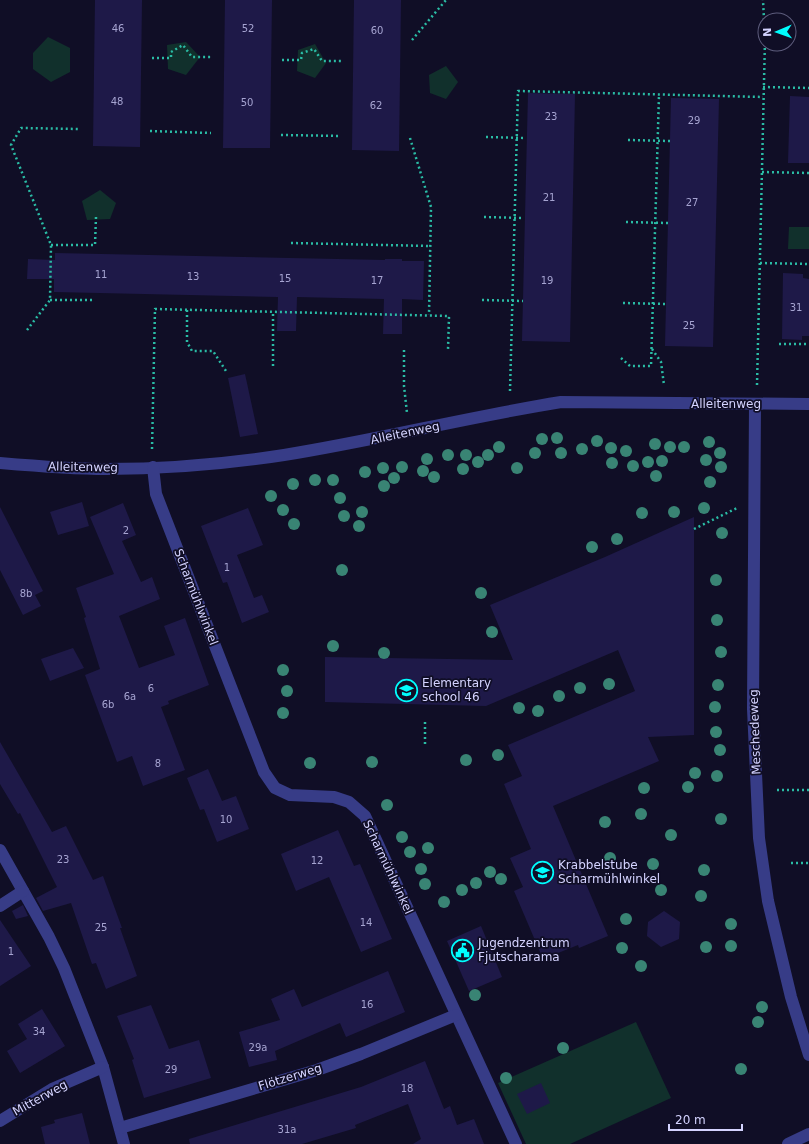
<svg xmlns="http://www.w3.org/2000/svg" width="809" height="1144" viewBox="0 0 809 1144" font-family="'DejaVu Sans',sans-serif">
  <style>
    .green { fill: #11302c }
    .building { fill: #1e1948 }
    .lines { fill: none; stroke-linecap: round; stroke-linejoin: round }
    .path { stroke: #2abca5; stroke-width: 2.5; stroke-dasharray: 2 3; stroke-linecap: butt }
    .minor { stroke: #373c87; stroke-width: 12 }
    .tree { fill: #398474 }
    .labels { text-anchor: middle; dominant-baseline: central; stroke-width: 3.5; stroke-linejoin: round; paint-order: stroke }
    .number-label { font-size: 10px; fill: #a6a4d1 }
    .street-label { font-size: 12px; fill: #d4d3ff; stroke: #100e26 }
    .poi-label { font-size: 12px; fill: #d4d3ff; stroke: #100e26; text-anchor: start }
  </style>
  <rect width="100%" height="100%" fill="#100e26"/>
  <g class="green">
    <polygon points="48,37 70,48 70,72 51,82 33,69 33,53"/>
    <polygon points="186,42 200,57 186,75 168,69 167,45"/>
    <polygon points="315,44 326,63 315,78 297,71 298,50"/>
    <polygon points="446,66 458,82 446,99 430,93 429,75"/>
    <polygon points="100,190 116,203 110,219 87,220 82,201"/>
    <polygon points="789,227 809,227 809,249 788,249"/>
    <polygon points="636,1022 671,1098 570,1144 526,1144 498,1083"/>
  </g>
  <g class="building">
    <polygon points="95,0 142,0 140,147 93,146"/>
    <polygon points="225,0 272,0 270,148 223,148"/>
    <polygon points="354,0 401,0 399,151 352,150"/>
    <polygon points="528,93 575,94 570,342 522,341"/>
    <polygon points="790,96 809,97 809,163 788,163"/>
    <polygon points="671,98 719,99 713,347 665,346"/>
    <polygon points="55,253 385,260 385,259 402,259 402,261 424,261 423,300 402,299 402,334 383,334 384,299 297,297 296,331 277,331 278,297 54,292 54,279 27,279 28,259 55,260"/>
    <polygon points="783,273 803,274 803,278 809,279 809,336 802,336 802,340 782,339"/>
    <polygon points="245,374 258,434 240,437 228,378"/>
    <polygon points="82,502 89,526 58,535 50,512"/>
    <polygon points="123,503 136,535 122,541 141,582 152,577 160,599 119,616 139,668 175,655 164,626 185,618 209,685 168,701 169,704 161,707 185,770 143,786 132,756 117,762 85,675 100,669 84,618 86,617 76,588 114,574 90,517"/>
    <polygon points="0,507 43,591 35,595 41,606 23,615 0,570"/>
    <polygon points="248,508 263,545 237,555 254,598 262,595 269,612 242,623 227,582 223,583 201,526"/>
    <polygon points="694,517 694,735 648,737 659,761 553,806 608,936 579,948 578,945 543,959 514,891 523,887 510,858 531,849 504,784 522,776 508,745 635,691 618,650 486,706 325,702 325,657 513,660 490,605 605,557"/>
    <polygon points="73,648 84,668 50,681 41,659"/>
    <polygon points="0,742 52,832 66,826 93,880 103,876 122,928 120,928 137,976 106,989 96,963 92,964 71,903 43,911 36,898 57,887 20,813 18,814 0,784"/>
    <polygon points="208,769 222,801 236,796 249,829 217,842 204,809 200,810 187,778"/>
    <polygon points="338,830 354,866 360,864 392,939 361,952 329,877 296,891 281,854"/>
    <polygon points="23,905 28,916 16,919 12,911"/>
    <polygon points="664,911 680,922 679,939 661,947 647,936 648,922"/>
    <polygon points="0,920 31,966 0,986"/>
    <polygon points="481,926 502,977 469,991 447,941"/>
    <polygon points="388,971 405,1012 346,1037 340,1023 275,1051 277,1060 249,1067 239,1032 280,1020 271,999 294,989 302,1007"/>
    <polygon points="151,1005 169,1049 199,1040 211,1078 144,1098 132,1060 134,1059 117,1016"/>
    <polygon points="42,1009 65,1046 20,1073 7,1051 27,1039 18,1024"/>
    <polygon points="425,1061 444,1109 450,1106 457,1125 474,1119 484,1144 413,1144 421,1139 408,1104 355,1125 356,1128 302,1144 190,1144 189,1139 361,1087"/>
    <polygon points="541,1083 550,1103 527,1114 517,1094"/>
    <polygon points="82,1113 90,1144 45,1144 41,1127 55,1123 54,1120"/>
  </g>
  <g class="lines">
    <g class="path">
      <polyline points="412,40 446,0"/>
      <polyline points="152,58 171,58 171,52 183,45 192,57 213,57"/>
      <polyline points="282,60 301,60 302,53 314,49 322,61 343,61"/>
      <polyline points="763,87 809,88"/>
      <polyline points="150,131 211,133"/>
      <polyline points="281,135 341,136"/>
      <polyline points="486,137 526,138"/>
      <polyline points="410,138 431,207 429,315"/>
      <polyline points="628,140 670,141"/>
      <polyline points="762,172 809,173"/>
      <polyline points="484,217 524,218"/>
      <polyline points="626,222 668,223"/>
      <polyline points="291,243 430,246"/>
      <polyline points="51,245 95,245 96,217"/>
      <polyline points="760,263 809,264"/>
      <polyline points="50,300 92,300"/>
      <polyline points="482,300 523,301"/>
      <polyline points="623,303 666,304"/>
      <polyline points="187,310 187,342 192,351 213,351 226,371"/>
      <polyline points="27,330 50,300 51,245 11,145 21,128 80,129"/>
      <polyline points="779,344 809,344"/>
      <polyline points="652,349 661,362 664,385"/>
      <polyline points="404,350 404,386 407,413"/>
      <polyline points="621,358 630,366 651,366 659,95"/>
      <polyline points="273,366 273,312"/>
      <polyline points="757,385 765,39 763,0"/>
      <polyline points="510,391 518,91 763,97"/>
      <polyline points="152,449 155,309 449,316 448,350"/>
      <polyline points="694,529 737,508"/>
      <polyline points="425,722 425,747"/>
      <polyline points="777,790 809,790"/>
      <polyline points="791,863 809,863"/>
    </g>
    <g class="minor">
      <polyline points="755,404 753,709 759,838 768,901 791,997 809,1055"/>
      <path d="M0,463C35,466 71,469 106,469C165,469 226,464 284,455C377,440 468,417 561,402L809,404"/>
      <polyline points="153,467 156,494 264,772 275,788 290,795 334,797 349,802 365,816 516,1144"/>
      <polyline points="0,850 49,937 64,968 103,1067 124,1144"/>
      <polyline points="0,906 23,891"/>
      <polyline points="0,1121 52,1089 103,1067"/>
      <polyline points="120,1128 317,1070 361,1054 456,1015"/>
      <polyline points="788,1144 809,1134"/>
    </g>
  </g>
  <g class="tree">
    <circle cx="557" cy="438" r="6"/>
    <circle cx="542" cy="439" r="6"/>
    <circle cx="597" cy="441" r="6"/>
    <circle cx="709" cy="442" r="6"/>
    <circle cx="655" cy="444" r="6"/>
    <circle cx="499" cy="447" r="6"/>
    <circle cx="670" cy="447" r="6"/>
    <circle cx="684" cy="447" r="6"/>
    <circle cx="611" cy="448" r="6"/>
    <circle cx="582" cy="449" r="6"/>
    <circle cx="626" cy="451" r="6"/>
    <circle cx="535" cy="453" r="6"/>
    <circle cx="561" cy="453" r="6"/>
    <circle cx="720" cy="453" r="6"/>
    <circle cx="448" cy="455" r="6"/>
    <circle cx="466" cy="455" r="6"/>
    <circle cx="488" cy="455" r="6"/>
    <circle cx="427" cy="459" r="6"/>
    <circle cx="706" cy="460" r="6"/>
    <circle cx="662" cy="461" r="6"/>
    <circle cx="478" cy="462" r="6"/>
    <circle cx="648" cy="462" r="6"/>
    <circle cx="612" cy="463" r="6"/>
    <circle cx="633" cy="466" r="6"/>
    <circle cx="402" cy="467" r="6"/>
    <circle cx="721" cy="467" r="6"/>
    <circle cx="383" cy="468" r="6"/>
    <circle cx="517" cy="468" r="6"/>
    <circle cx="463" cy="469" r="6"/>
    <circle cx="423" cy="471" r="6"/>
    <circle cx="365" cy="472" r="6"/>
    <circle cx="656" cy="476" r="6"/>
    <circle cx="434" cy="477" r="6"/>
    <circle cx="394" cy="478" r="6"/>
    <circle cx="315" cy="480" r="6"/>
    <circle cx="333" cy="480" r="6"/>
    <circle cx="710" cy="482" r="6"/>
    <circle cx="293" cy="484" r="6"/>
    <circle cx="384" cy="486" r="6"/>
    <circle cx="271" cy="496" r="6"/>
    <circle cx="340" cy="498" r="6"/>
    <circle cx="704" cy="508" r="6"/>
    <circle cx="283" cy="510" r="6"/>
    <circle cx="362" cy="512" r="6"/>
    <circle cx="674" cy="512" r="6"/>
    <circle cx="642" cy="513" r="6"/>
    <circle cx="344" cy="516" r="6"/>
    <circle cx="294" cy="524" r="6"/>
    <circle cx="359" cy="526" r="6"/>
    <circle cx="722" cy="533" r="6"/>
    <circle cx="617" cy="539" r="6"/>
    <circle cx="592" cy="547" r="6"/>
    <circle cx="342" cy="570" r="6"/>
    <circle cx="716" cy="580" r="6"/>
    <circle cx="481" cy="593" r="6"/>
    <circle cx="717" cy="620" r="6"/>
    <circle cx="492" cy="632" r="6"/>
    <circle cx="333" cy="646" r="6"/>
    <circle cx="721" cy="652" r="6"/>
    <circle cx="384" cy="653" r="6"/>
    <circle cx="283" cy="670" r="6"/>
    <circle cx="609" cy="684" r="6"/>
    <circle cx="718" cy="685" r="6"/>
    <circle cx="580" cy="688" r="6"/>
    <circle cx="287" cy="691" r="6"/>
    <circle cx="559" cy="696" r="6"/>
    <circle cx="715" cy="707" r="6"/>
    <circle cx="519" cy="708" r="6"/>
    <circle cx="538" cy="711" r="6"/>
    <circle cx="283" cy="713" r="6"/>
    <circle cx="716" cy="732" r="6"/>
    <circle cx="720" cy="750" r="6"/>
    <circle cx="498" cy="755" r="6"/>
    <circle cx="466" cy="760" r="6"/>
    <circle cx="372" cy="762" r="6"/>
    <circle cx="310" cy="763" r="6"/>
    <circle cx="695" cy="773" r="6"/>
    <circle cx="717" cy="776" r="6"/>
    <circle cx="688" cy="787" r="6"/>
    <circle cx="644" cy="788" r="6"/>
    <circle cx="387" cy="805" r="6"/>
    <circle cx="641" cy="814" r="6"/>
    <circle cx="721" cy="819" r="6"/>
    <circle cx="605" cy="822" r="6"/>
    <circle cx="671" cy="835" r="6"/>
    <circle cx="402" cy="837" r="6"/>
    <circle cx="428" cy="848" r="6"/>
    <circle cx="410" cy="852" r="6"/>
    <circle cx="610" cy="858" r="6"/>
    <circle cx="653" cy="864" r="6"/>
    <circle cx="421" cy="869" r="6"/>
    <circle cx="704" cy="870" r="6"/>
    <circle cx="490" cy="872" r="6"/>
    <circle cx="501" cy="879" r="6"/>
    <circle cx="476" cy="883" r="6"/>
    <circle cx="425" cy="884" r="6"/>
    <circle cx="462" cy="890" r="6"/>
    <circle cx="661" cy="890" r="6"/>
    <circle cx="701" cy="896" r="6"/>
    <circle cx="444" cy="902" r="6"/>
    <circle cx="626" cy="919" r="6"/>
    <circle cx="731" cy="924" r="6"/>
    <circle cx="731" cy="946" r="6"/>
    <circle cx="706" cy="947" r="6"/>
    <circle cx="622" cy="948" r="6"/>
    <circle cx="641" cy="966" r="6"/>
    <circle cx="475" cy="995" r="6"/>
    <circle cx="762" cy="1007" r="6"/>
    <circle cx="758" cy="1022" r="6"/>
    <circle cx="563" cy="1048" r="6"/>
    <circle cx="741" cy="1069" r="6"/>
    <circle cx="506" cy="1078" r="6"/>
  </g>
  <defs>
    <symbol id="school-ring" viewBox="-11 -11 22 22"><circle r="9.5" fill="#100e26" stroke="#00fdfe" stroke-width="1.5"/><path d="M0-5L7-2L0 1L-7-2ZM-4 1L0 2.5L4 1V4Q0 6-4 4Z" fill="#00fdfe"/></symbol>
    <symbol id="civic-ring" viewBox="-11 -11 22 22"><circle r="9.5" fill="#100e26" stroke="#00fdfe" stroke-width="1.5"/><path d="M-.6-6.5H3V-4.5H.6V-3L4-1V1h2V6H-6V1h2V-1L-.6-3ZM-1.2 2.5V6h2.4V2.5Z" fill="#00fdfe"/></symbol>
  </defs>
  <g fill-rule="evenodd">
    <use href="#school-ring" x="394" y="678" width="25" height="25"/>
    <use href="#school-ring" x="530" y="860" width="25" height="25"/>
    <use href="#civic-ring" x="450" y="938" width="25" height="25"/>
  </g>
  <g class="labels">
    <g class="number-label">
      <text x="118" y="28">46</text>
      <text x="248" y="28">52</text>
      <text x="377" y="30">60</text>
      <text x="117" y="101">48</text>
      <text x="247" y="102">50</text>
      <text x="376" y="105">62</text>
      <text x="551" y="116">23</text>
      <text x="694" y="120">29</text>
      <text x="549" y="197">21</text>
      <text x="692" y="202">27</text>
      <text x="101" y="274">11</text>
      <text x="193" y="276">13</text>
      <text x="285" y="278">15</text>
      <text x="377" y="280">17</text>
      <text x="547" y="280">19</text>
      <text x="796" y="307">31</text>
      <text x="689" y="325">25</text>
      <text x="126" y="530">2</text>
      <text x="227" y="567">1</text>
      <text x="26" y="593">8b</text>
      <text x="151" y="688">6</text>
      <text x="130" y="696">6a</text>
      <text x="108" y="704">6b</text>
      <text x="158" y="763">8</text>
      <text x="226" y="819">10</text>
      <text x="63" y="859">23</text>
      <text x="317" y="860">12</text>
      <text x="366" y="922">14</text>
      <text x="101" y="927">25</text>
      <text x="11" y="951">1</text>
      <text x="367" y="1004">16</text>
      <text x="39" y="1031">34</text>
      <text x="258" y="1047">29a</text>
      <text x="171" y="1069">29</text>
      <text x="407" y="1088">18</text>
      <text x="287" y="1129">31a</text>
    </g>
    <g class="street-label">
      <text x="726" y="404">Alleitenweg</text>
      <text transform="translate(405 433) rotate(-12)">Alleitenweg</text>
      <text transform="translate(83 467) rotate(1)">Alleitenweg</text>
      <text transform="translate(196 597) rotate(69)">Scharmühlwinkel</text>
      <text transform="translate(755 732) rotate(-92)">Meschedeweg</text>
      <text transform="translate(388 867) rotate(65)">Scharmühlwinkel</text>
      <text transform="translate(290 1077) rotate(-17)">Flötzerweg</text>
      <text transform="translate(40 1098) rotate(-29)">Mitterweg</text>
    </g>
    <g class="poi-label">
      <text x="422" y="683">Elementary<tspan x="422" dy="14">school 46</tspan></text>
      <text x="558" y="865">Krabbelstube<tspan x="558" dy="14">Scharmühlwinkel</tspan></text>
      <text x="478" y="943">Jugendzentrum<tspan x="478" dy="14">Fjutscharama</tspan></text>
    </g>
  </g>
  <g transform="translate(777 32) rotate(268)"><circle r="19" fill="#100e26" stroke="#5e5d7d"/>
  <path d="M0-3L7 15L0 10L-7 15Z" fill="#00fdfe"/>
  <text y="-6" font-size="11" font-weight="bold" text-anchor="middle" fill="#d4d3ff">N</text>
  </g>
  <path d="M669 1124v6h73v-6" fill="none" stroke="#d4d3ff" stroke-width="2"/>
  <text x="675" y="1124" font-size="12" fill="#d4d3ff" stroke="#100e26" stroke-width="3" paint-order="stroke">20 m</text>
</svg>
